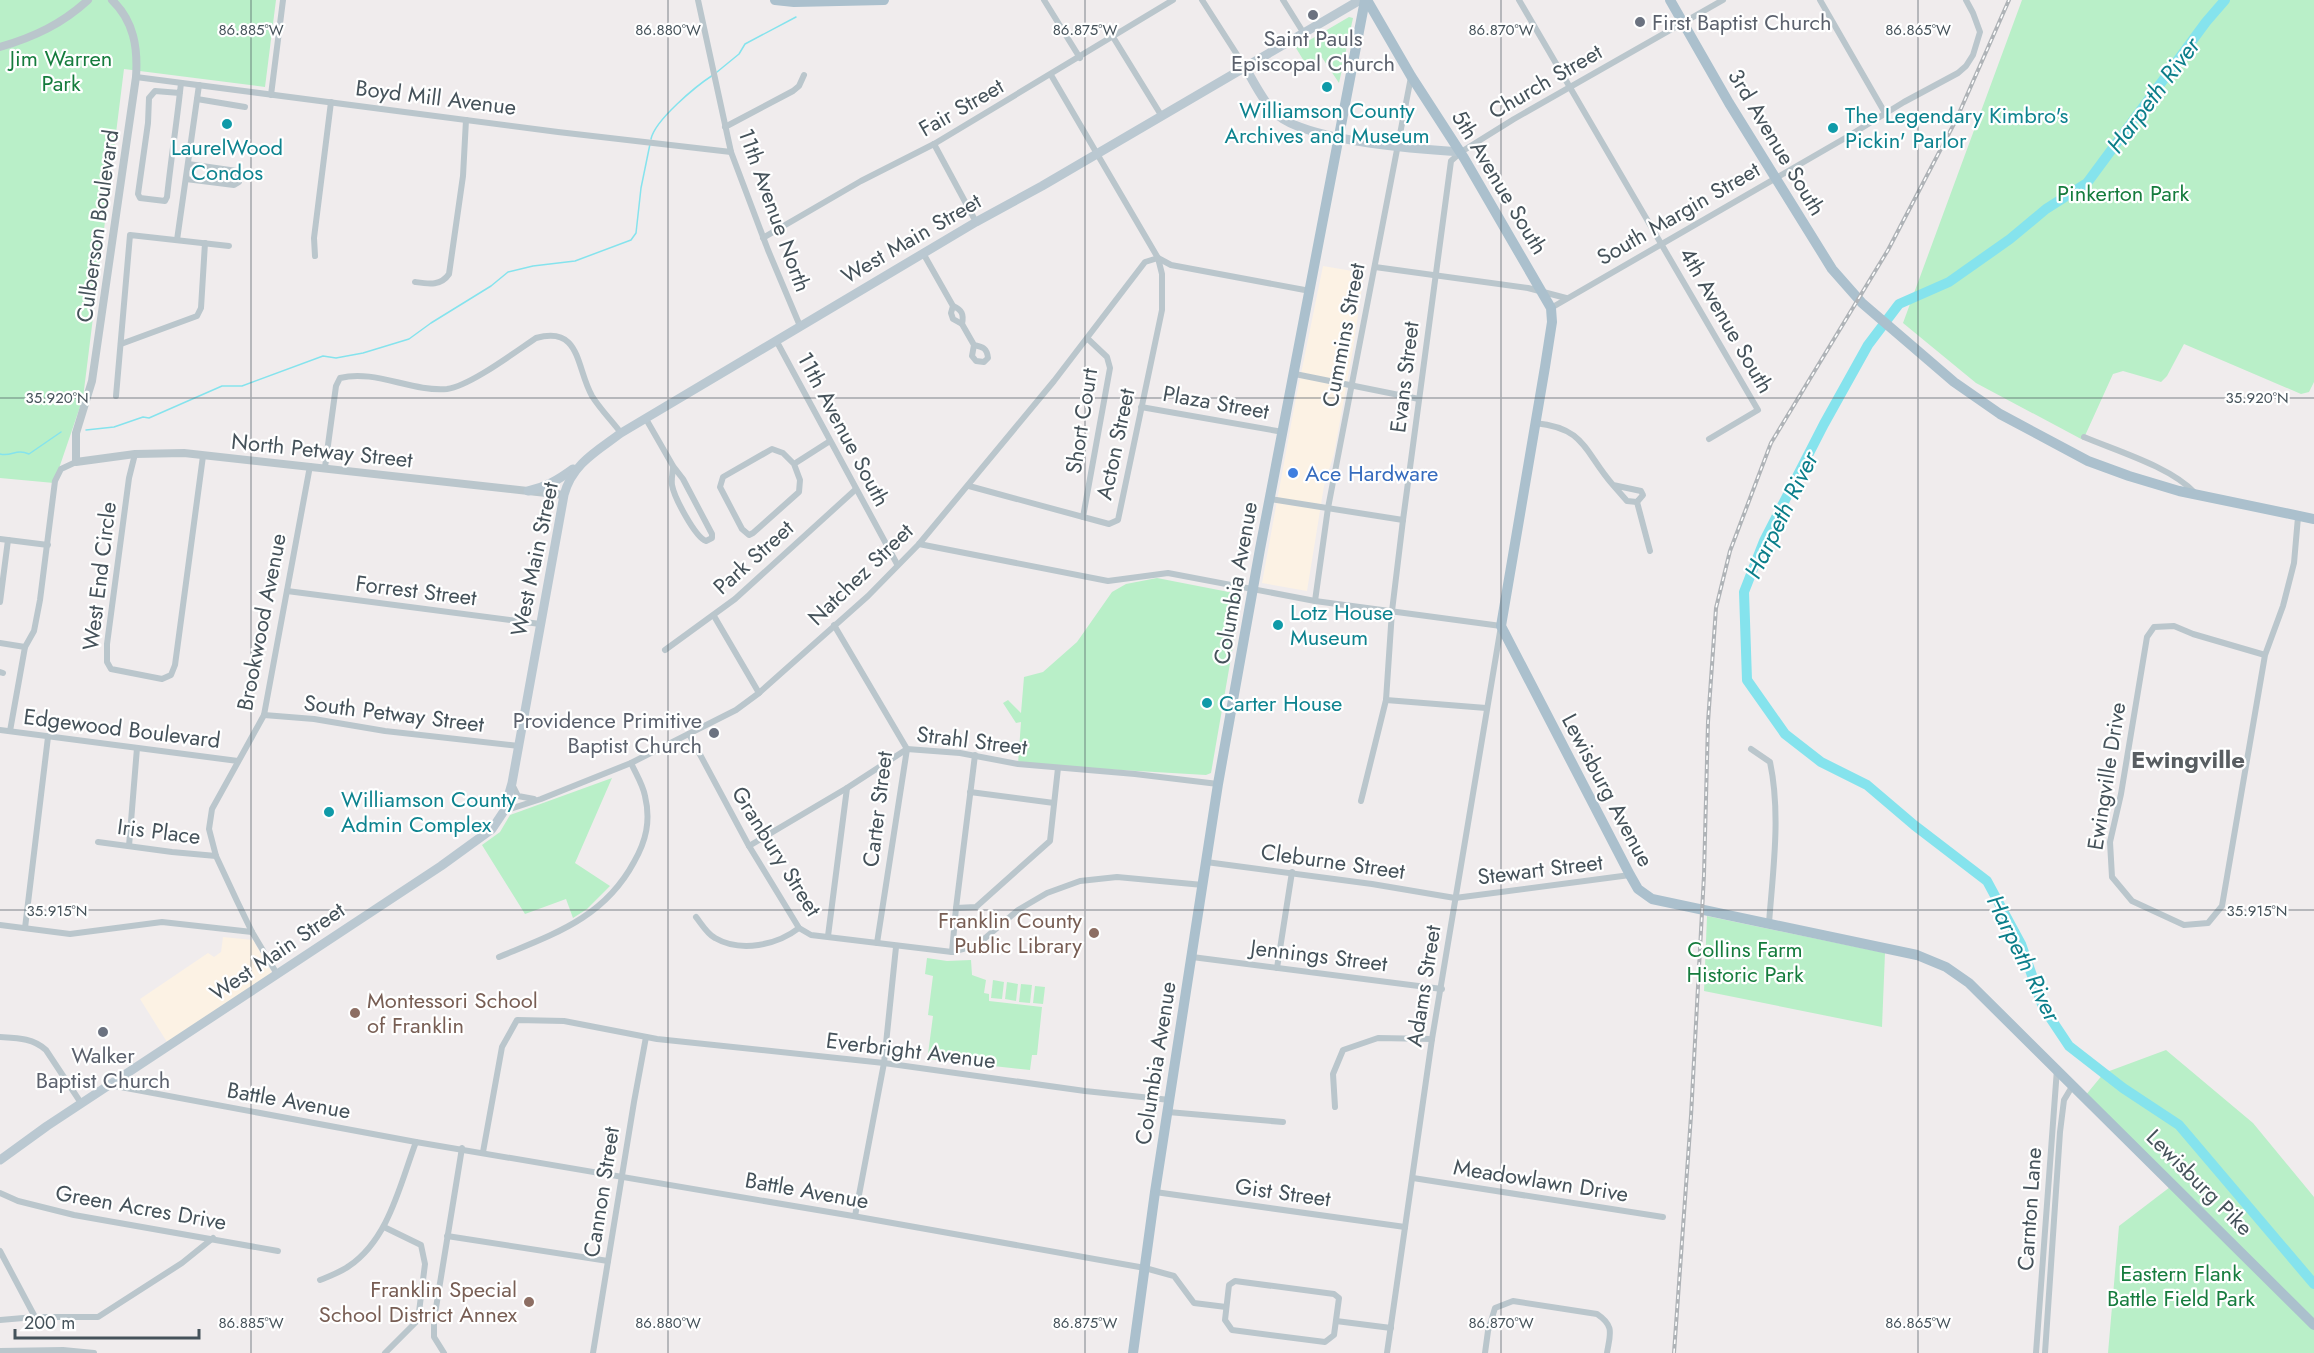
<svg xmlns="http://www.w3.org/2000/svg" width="2314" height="1353" viewBox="0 0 2314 1353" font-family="Jost,sans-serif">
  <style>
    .commercial { fill: #fcf2e4 }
    .green { fill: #b9efc8 }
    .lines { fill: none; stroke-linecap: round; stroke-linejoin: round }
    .stream { stroke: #85e3ed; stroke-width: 1.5 }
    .river { stroke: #85e3ed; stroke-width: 10 }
    .minor { stroke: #bac6cc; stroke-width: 6 }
    .tertiary { stroke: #bac6cc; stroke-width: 8 }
    .secondary { stroke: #bac8d1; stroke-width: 9 }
    .primary { stroke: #abc0cd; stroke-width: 10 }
    .rail-casing { stroke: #afb3b7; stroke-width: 4 }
    .rail { stroke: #fff; stroke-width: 1.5; stroke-dasharray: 4.5; stroke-linecap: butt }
    .ticks { fill: none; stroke: #45525a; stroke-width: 1.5; stroke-opacity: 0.45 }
    .worship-dot { fill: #6b7280; stroke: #fff; stroke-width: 2 }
    .culture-dot { fill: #0f9aa8; stroke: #fff; stroke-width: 2 }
    .shop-dot { fill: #3f7fe0; stroke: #fff; stroke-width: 2 }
    .education-dot { fill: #8d6e63; stroke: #fff; stroke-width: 2 }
    .labels { text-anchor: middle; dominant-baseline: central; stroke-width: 4.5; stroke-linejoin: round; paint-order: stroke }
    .worship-label { font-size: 22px; fill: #5b616d; stroke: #fff }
    .park-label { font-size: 22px; fill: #157c3d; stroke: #fff }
    .street-label { font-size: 22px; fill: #45525a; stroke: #fff }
    .culture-label { font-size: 22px; fill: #0d838f; stroke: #fff; text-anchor: start }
    .shop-label { font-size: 22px; fill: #366cbe; stroke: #fff; text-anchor: start }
    .education-label { font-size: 22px; fill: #785e54; stroke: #fff; text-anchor: end }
    .water-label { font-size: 24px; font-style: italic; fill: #0b7e8a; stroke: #fff }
    .neighbourhood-label { font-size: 24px; font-weight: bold; fill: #595e62; stroke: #fff }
    .ticks-label { font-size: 15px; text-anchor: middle; fill: #45525a; stroke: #fff; stroke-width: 4.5; stroke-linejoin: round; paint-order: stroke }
  </style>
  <rect width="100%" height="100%" fill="#f0eced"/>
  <g class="commercial">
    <polygon points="1323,266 1364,273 1353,349 1334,454 1324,486 1307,591 1262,583 1294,408"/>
    <polygon points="223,937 253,940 272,973 167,1042 140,999 208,953 214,957 221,952"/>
  </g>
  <g class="green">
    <polygon points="0,0 276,0 265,87 124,69 83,398 54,483 0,478"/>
    <polygon points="2022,0 2314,0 2314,382 2309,392 2301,394 2184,344 2167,376 2161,382 2123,371 2113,374 2083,440 1976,383 1903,323"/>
    <polygon points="1349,17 1353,18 1339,83 1321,56 1307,66 1296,48"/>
    <polygon points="1157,578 1239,594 1241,600 1211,773 1206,775 1018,764 1021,722 1016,723 1003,703 1008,700 1021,713 1024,677 1043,672 1077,642 1112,592 1126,584"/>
    <polygon points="612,778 575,863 610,886 587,909 573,918 566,899 525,914 482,845 500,832 510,815"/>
    <polygon points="1707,916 1885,953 1882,1027 1704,991"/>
    <polygon points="927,958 947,961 971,960 972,975 986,980 984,993 989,994 989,1001 1042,1007 1037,1055 1032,1055 1030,1070 930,1059 928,1054 933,1016 928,1015 933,976 925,974"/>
    <polygon points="993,980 1004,982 1002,999 991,998"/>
    <polygon points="1007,982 1018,984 1016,1001 1005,999"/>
    <polygon points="1021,984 1032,985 1030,1003 1019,1002"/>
    <polygon points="1035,986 1045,987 1043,1004 1033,1003"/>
    <polygon points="2166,1050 2253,1123 2314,1197 2314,1353 2108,1353 2119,1226 2174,1184 2085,1096 2104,1073"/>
  </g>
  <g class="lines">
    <g class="stream">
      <polyline points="717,72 739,54 745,44 796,17"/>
      <path d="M651,139C655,120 696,86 713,75"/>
      <polyline points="86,430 114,427 143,417 149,418 222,386 242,386 323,356 336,358 363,353 409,339 431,323 491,286 508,272 533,266 575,261 631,240 636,233 641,188 650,144"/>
      <path d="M0,454C12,457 16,448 29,454L61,432"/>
    </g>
    <polyline class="river" points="2225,0 2206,22 2087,183 2046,209 2010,239 1949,282 1899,304 1868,345 1824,424 1764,541 1744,592 1747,680 1785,734 1821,762 1867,785 1914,825 1987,881 2021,944 2043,1007 2069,1046 2123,1088 2179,1125 2314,1284"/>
    <g class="minor">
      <polyline points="698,0 731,152 768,250 800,326"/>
      <polyline points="1044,0 1080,58"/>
      <polyline points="1202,0 1245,67"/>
      <polyline points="1283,0 1303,32"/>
      <polyline points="1519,0 1758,410 1709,439"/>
      <polyline points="1820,0 1885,113"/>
      <polyline points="1113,37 1161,115"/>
      <polyline points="136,77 558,132 731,152"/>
      <path d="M180,93L155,91L149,98L148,123L138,194L140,198L165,201L167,197C171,159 177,121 181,83"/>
      <polyline points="271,95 283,0"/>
      <polyline points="197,99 245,107"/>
      <polyline points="725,127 793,91 799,86 804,75"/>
      <polyline points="934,144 976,222"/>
      <polyline points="186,179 234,185 239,182 237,171 188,164"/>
      <polyline points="763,238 861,181 934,144 1173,0"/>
      <polyline points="177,240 199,85"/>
      <path d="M923,253L953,306L951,313L953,319L962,324L974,345L972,356L976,361L984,362L988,358C987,348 983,347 974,345"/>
      <polyline points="315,256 314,238 331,102"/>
      <polyline points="1158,258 1171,265 1310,291"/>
      <polyline points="1375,267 1528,288 1566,298"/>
      <path d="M415,282C429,284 441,286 449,274L463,176L466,120"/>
      <path d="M953,306C962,310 964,314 962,324"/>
      <polyline points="1551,308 1847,137 1904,102 1958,73 1966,66 1973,55 1980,32 1973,13 1966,0"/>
      <polyline points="777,342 897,564"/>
      <polyline points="121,344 197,316 201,308 205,243"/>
      <polyline points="1295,374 1419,399"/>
      <polyline points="116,396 130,235 229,246"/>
      <polyline points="1141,407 1283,432"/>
      <path d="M646,419L673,466L683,479L712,534V538L706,541C695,537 674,497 672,485C671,479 673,472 673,466"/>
      <path d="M1535,423C1586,428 1584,452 1613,485L1641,491L1643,495L1637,502L1627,501L1613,485"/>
      <path d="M2084,437C2117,451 2171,467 2195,493"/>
      <polyline points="135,454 129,478 107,644 107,662 111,669 162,679 171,675 175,665 203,456"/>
      <polyline points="794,464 783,453 772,449 723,477 720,487 742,529 749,535 753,533 799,492 800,480 794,464 830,441"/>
      <path d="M325,467L336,386L340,378C375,369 411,392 447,389C470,386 515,352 536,338C581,325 576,368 592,396C600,409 612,421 621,433"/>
      <polyline points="969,486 1109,524 1118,520 1162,310 1162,274 1158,258 1051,75"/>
      <polyline points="1270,499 1403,520"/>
      <polyline points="1637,502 1650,551"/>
      <polyline points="1083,517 1110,368 1107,357 1088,339"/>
      <polyline points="0,539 48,545"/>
      <polyline points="919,544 1108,581 1168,573 1315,601 1501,626 1432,1039 1387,1353"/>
      <polyline points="287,591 540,624"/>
      <polyline points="1315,601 1328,508 1411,77"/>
      <polyline points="0,602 8,540"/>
      <polyline points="714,616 759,693"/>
      <polyline points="834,625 907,749 877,943"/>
      <polyline points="0,643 25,647"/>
      <polyline points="665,650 735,599 855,490"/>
      <polyline points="2265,655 2193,634 2174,626 2154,627 2147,637 2121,794 2110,842 2112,877 2132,901 2184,925 2208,923 2222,906 2265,655 2283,606 2294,563 2298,517"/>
      <polyline points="0,672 3,673"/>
      <polyline points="1386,700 1486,708"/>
      <polyline points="264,715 314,719 385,731 519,746"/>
      <polyline points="0,730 238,761"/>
      <polyline points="10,731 25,647 34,631 40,600 55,481 61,469 76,462"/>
      <polyline points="689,734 749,846 799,928 811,935 952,952 977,945 1018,910 1047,893 1080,881 1117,877 1203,885"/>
      <path d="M1751,749L1770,762C1781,814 1773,870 1769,923"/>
      <polyline points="513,786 518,796 534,799"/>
      <polyline points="970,792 1054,803"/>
      <polyline points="1361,801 1386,700 1392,611 1403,520 1451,161 1461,152 1514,119 1723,0"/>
      <polyline points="504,811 541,799 631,763 736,710 759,693 868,596 919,544 1054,381 1145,262 1158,258"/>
      <polyline points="98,842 172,852 216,856"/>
      <polyline points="129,846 137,748"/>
      <polyline points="749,846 847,788 907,749 960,753 1018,764 1135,774 1218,784"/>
      <polyline points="1206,862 1372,884 1455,898 1630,875"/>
      <polyline points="956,908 975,755"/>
      <path d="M696,917C701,923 707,934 715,938C741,953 777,945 799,928"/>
      <polyline points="0,925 70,934 162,922 252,932"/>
      <polyline points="25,928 48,737"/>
      <polyline points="828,936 847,788"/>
      <polyline points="952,952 956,908 976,907 1050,841 1058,768"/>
      <path d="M499,957C554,934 604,918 634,862C646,841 651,821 645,796C643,785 636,774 631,763"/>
      <polyline points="1192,957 1442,989"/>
      <polyline points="1277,968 1292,872"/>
      <polyline points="277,974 252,932 237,901 216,856 209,829 212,809 264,715 310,466"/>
      <path d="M0,1037C17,1038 33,1038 46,1050L81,1103"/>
      <polyline points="110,1085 416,1142 853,1216 1145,1268 1174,1276 1194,1303 1226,1307"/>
      <polyline points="1335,1107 1333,1074 1343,1050 1378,1038 1432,1039"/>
      <polyline points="1168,1112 1283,1122"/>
      <polyline points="483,1152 502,1047 517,1020 564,1021 657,1039 884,1063 1085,1091 1170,1100"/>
      <polyline points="1413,1178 1663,1217"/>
      <polyline points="1155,1192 1405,1227"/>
      <polyline points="0,1193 18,1201 74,1215 278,1251"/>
      <polyline points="855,1216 884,1063 896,947"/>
      <polyline points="384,1227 421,1245 425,1264 418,1320 385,1353"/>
      <polyline points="447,1236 608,1261"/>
      <polyline points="0,1251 35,1317"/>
      <path d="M320,1280C330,1276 341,1272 349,1266C389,1239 400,1184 416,1142"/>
      <polygon points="1235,1281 1334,1294 1339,1298 1334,1335 1325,1342 1232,1330 1225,1320 1229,1285"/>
      <polyline points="0,1320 35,1317 98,1317 182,1263 213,1238"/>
      <polyline points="1336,1321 1391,1328"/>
      <polyline points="0,1351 63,1350 94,1353"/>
      <polyline points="444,1353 434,1337 434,1320 462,1148"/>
      <polyline points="593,1353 634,1102 646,1037"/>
      <path d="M1485,1353L1488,1331L1495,1308L1513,1301L1597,1314C1615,1326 1610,1334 1607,1353"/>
      <polyline points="2036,1353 2057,1069"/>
      <polyline points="2045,1353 2060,1132 2064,1100 2073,1085"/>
    </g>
    <g class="tertiary">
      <path d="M112,0C134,21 138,48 136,77L92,381L76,433V462L135,454L184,453L564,495"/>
      <path d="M0,47C34,37 62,24 88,0"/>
    </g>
    <g class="secondary">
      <path d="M1245,67C1255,84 1266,108 1283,119C1320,142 1416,149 1461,152"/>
      <path d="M528,491C546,487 558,480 573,469"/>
      <path d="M0,1160L47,1126L441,866L492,829L504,811L512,783L564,495C572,464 597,451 621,433L976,222L1042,186L1360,0"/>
    </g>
    <g class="primary">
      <polyline points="775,0 794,2 884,0"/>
      <polyline points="1367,0 1411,76 1464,158 1551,308 1552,322 1545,367 1501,626 1630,875 1638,889 1652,899 1917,955 1946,967 1969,983 2314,1325"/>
      <polyline points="1670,0 1729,103 1832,269 1862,303 1954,382 2000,414 2088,461 2129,476 2179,491 2314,519"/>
      <polyline points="1133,1353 1155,1192 1218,784 1260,549 1365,0"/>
    </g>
    <defs>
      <polyline id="rail" points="1674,1353 1691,1116 1704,875 1708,722 1716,608 1730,551 1771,443 1888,250 1956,120 2009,0"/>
    </defs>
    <use href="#rail" class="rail-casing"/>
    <use href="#rail" class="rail"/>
  </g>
  <path class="ticks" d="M251,0V1353M668,0V1353M1085,0V1353M1501,0V1353M1918,0V1353M0,398H2314M0,910H2314"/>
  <g class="worship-dot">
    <circle cx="1313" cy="15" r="6"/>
    <circle cx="1640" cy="22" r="6"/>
    <circle cx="714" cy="733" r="6"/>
    <circle cx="103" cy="1032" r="6"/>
  </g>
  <g class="culture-dot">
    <circle cx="1327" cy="87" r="6"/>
    <circle cx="227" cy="124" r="6"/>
    <circle cx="1833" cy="128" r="6"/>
    <circle cx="1278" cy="625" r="6"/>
    <circle cx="1207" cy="703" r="6"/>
    <circle cx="329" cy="812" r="6"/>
  </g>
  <circle class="shop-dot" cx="1293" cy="473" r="6"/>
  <g class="education-dot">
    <circle cx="1094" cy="933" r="6"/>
    <circle cx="355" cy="1013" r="6"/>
    <circle cx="529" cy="1302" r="6"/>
  </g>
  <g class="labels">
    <g class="worship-label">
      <text x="1652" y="22" text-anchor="start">First Baptist Church</text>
      <text x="1313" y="38">Saint Pauls<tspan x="1313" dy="25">Episcopal Church</tspan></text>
      <text x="702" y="720" text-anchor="end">Providence Primitive<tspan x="702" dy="25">Baptist Church</tspan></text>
      <text x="103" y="1055">Walker<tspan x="103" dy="25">Baptist Church</tspan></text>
    </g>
    <g class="park-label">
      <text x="61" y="58">Jim Warren<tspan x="61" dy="25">Park</tspan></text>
      <text x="2123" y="193">Pinkerton Park</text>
      <text x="1745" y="949">Collins Farm<tspan x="1745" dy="25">Historic Park</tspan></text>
      <text x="2181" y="1273">Eastern Flank<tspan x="2181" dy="25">Battle Field Park</tspan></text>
    </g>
    <g class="street-label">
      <text transform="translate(1545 81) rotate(-30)">Church Street</text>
      <text transform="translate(436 97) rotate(7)">Boyd Mill Avenue</text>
      <text transform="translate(961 107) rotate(-30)">Fair Street</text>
      <text transform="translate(1777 142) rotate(59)">3rd Avenue South</text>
      <text transform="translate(1500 182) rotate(59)">5th Avenue South</text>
      <text transform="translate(775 210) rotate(70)">11th Avenue North</text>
      <text transform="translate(1678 213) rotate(-30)">South Margin Street</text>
      <text transform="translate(97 226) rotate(-82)">Culberson Boulevard</text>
      <text transform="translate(911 238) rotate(-30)">West Main Street</text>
      <text transform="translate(1727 320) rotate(60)">4th Avenue South</text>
      <text transform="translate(1343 335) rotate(-79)">Cummins Street</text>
      <text transform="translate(1404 377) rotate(-83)">Evans Street</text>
      <text transform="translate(1216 402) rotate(10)">Plaza Street</text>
      <text transform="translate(1081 421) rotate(-81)">Short Court</text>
      <text transform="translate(844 429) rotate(62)">11th Avenue South</text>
      <text transform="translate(1115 444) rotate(-78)">Acton Street</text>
      <text transform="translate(322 450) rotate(6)">North Petway Street</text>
      <text transform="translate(753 557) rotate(-42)">Park Street</text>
      <text transform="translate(534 559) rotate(-78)">West Main Street</text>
      <text transform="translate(860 574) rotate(-44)">Natchez Street</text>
      <text transform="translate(99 576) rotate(-83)">West End Circle</text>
      <text transform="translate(1235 583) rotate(-80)">Columbia Avenue</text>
      <text transform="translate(416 590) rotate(7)">Forrest Street</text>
      <text transform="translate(261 622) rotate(-79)">Brookwood Avenue</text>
      <text transform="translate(394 713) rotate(7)">South Petway Street</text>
      <text transform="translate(122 728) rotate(7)">Edgewood Boulevard</text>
      <text transform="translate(972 740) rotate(7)">Strahl Street</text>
      <text transform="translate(2106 776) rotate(-81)">Ewingville Drive</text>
      <text transform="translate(1608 790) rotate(62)">Lewisburg Avenue</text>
      <text transform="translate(877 809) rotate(-83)">Carter Street</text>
      <text transform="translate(159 831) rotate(7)">Iris Place</text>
      <text transform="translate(777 851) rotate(58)">Granbury Street</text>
      <text transform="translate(1333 861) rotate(8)">Cleburne Street</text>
      <text transform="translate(1540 869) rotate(-7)">Stewart Street</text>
      <text transform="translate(277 951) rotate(-34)">West Main Street</text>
      <text transform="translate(1319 955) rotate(7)">Jennings Street</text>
      <text transform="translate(1423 986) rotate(-81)">Adams Street</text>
      <text transform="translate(911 1050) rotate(7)">Everbright Avenue</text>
      <text transform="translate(1155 1063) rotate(-81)">Columbia Avenue</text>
      <text transform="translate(289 1100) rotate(10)">Battle Avenue</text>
      <text transform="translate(1541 1180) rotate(9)">Meadowlawn Drive</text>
      <text transform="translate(2200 1182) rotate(45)">Lewisburg Pike</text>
      <text transform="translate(807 1190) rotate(10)">Battle Avenue</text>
      <text transform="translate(601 1192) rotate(-81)">Cannon Street</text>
      <text transform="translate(1283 1192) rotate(8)">Gist Street</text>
      <text transform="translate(141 1207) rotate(10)">Green Acres Drive</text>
      <text transform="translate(2029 1209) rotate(-86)">Carnton Lane</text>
    </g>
    <g class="culture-label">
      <text x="1327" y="110" text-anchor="middle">Williamson County<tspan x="1327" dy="25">Archives and Museum</tspan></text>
      <text x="1845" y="115">The Legendary Kimbro's<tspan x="1845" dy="25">Pickin' Parlor</tspan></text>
      <text x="227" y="147" text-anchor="middle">LaurelWood<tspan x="227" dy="25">Condos</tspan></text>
      <text x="1290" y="612">Lotz House<tspan x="1290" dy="25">Museum</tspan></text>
      <text x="1219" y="703">Carter House</text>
      <text x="341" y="799">Williamson County<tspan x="341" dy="25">Admin Complex</tspan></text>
    </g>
    <g class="shop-label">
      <text x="1305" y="473">Ace Hardware</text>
    </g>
    <g class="education-label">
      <text x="1082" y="920">Franklin County<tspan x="1082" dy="25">Public Library</tspan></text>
      <text x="367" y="1000" text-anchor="start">Montessori School<tspan x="367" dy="25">of Franklin</tspan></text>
      <text x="517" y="1289">Franklin Special<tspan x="517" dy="25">School District Annex</tspan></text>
    </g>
    <g class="water-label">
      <text transform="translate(2153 95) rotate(-53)">Harpeth River</text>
      <text transform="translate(1781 515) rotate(-64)">Harpeth River</text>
      <text transform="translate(2024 958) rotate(64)">Harpeth River</text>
    </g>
    <g class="neighbourhood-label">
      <text x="2188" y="759">Ewingville</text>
    </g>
  </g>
  <g class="ticks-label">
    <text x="251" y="35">86.885°W</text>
    <text x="668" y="35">86.880°W</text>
    <text x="1085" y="35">86.875°W</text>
    <text x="1501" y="35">86.870°W</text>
    <text x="1918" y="35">86.865°W</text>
    <text x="57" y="403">35.920°N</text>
    <text x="2257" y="403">35.920°N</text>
    <text x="57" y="916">35.915°N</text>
    <text x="2257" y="916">35.915°N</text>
    <text x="251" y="1328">86.885°W</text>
    <text x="668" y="1328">86.880°W</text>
    <text x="1085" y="1328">86.875°W</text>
    <text x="1501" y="1328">86.870°W</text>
    <text x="1918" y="1328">86.865°W</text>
  </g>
  <path d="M15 1329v9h184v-9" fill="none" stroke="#45525a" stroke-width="3"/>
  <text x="24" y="1329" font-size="18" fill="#45525a" stroke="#ffffff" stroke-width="4.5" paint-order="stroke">200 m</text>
</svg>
